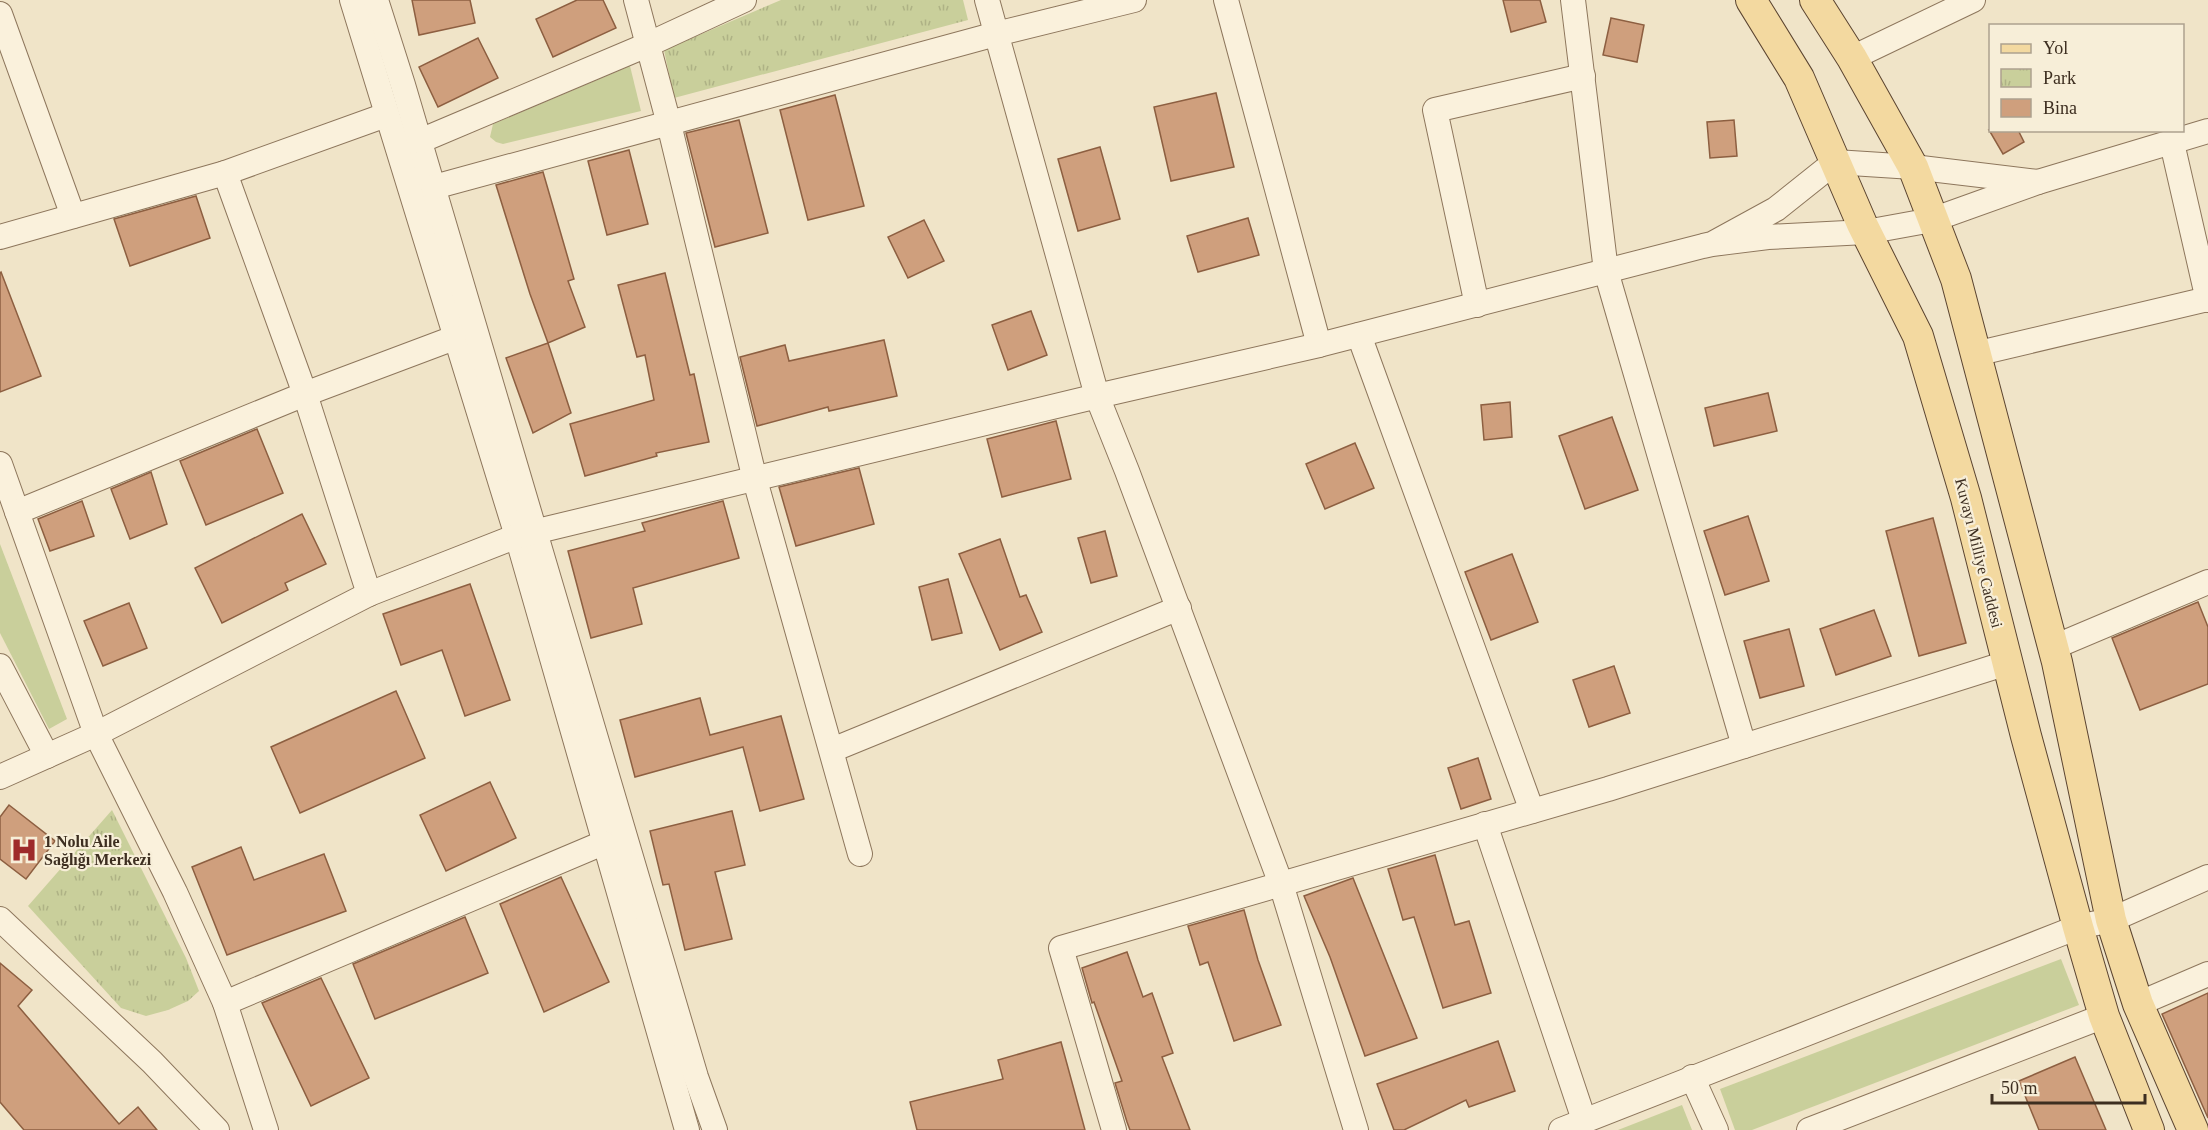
<svg xmlns="http://www.w3.org/2000/svg" width="2208" height="1130" viewBox="0 0 2208 1130" font-family="'Times New Roman',serif">
  <style>
    .grass { fill: #c9cf9b }
    .park { fill: url(#park-tufts) }
    .building { fill: #cf9f7d; stroke: #8d5f41; stroke-width: 1.5 }
    .lines { fill: none; stroke-linecap: round; stroke-linejoin: round }
    .minor-casing { stroke: #8d765c; stroke-width: 26 }
    .major-casing { stroke: #5b4430; stroke-width: 32 }
    .minor { stroke: #faf1dc; stroke-width: 24 }
    .major { stroke: #f3d9a0; stroke-width: 30 }
    .labels { text-anchor: middle; dominant-baseline: central; stroke-width: 4.5; stroke-linejoin: round; paint-order: stroke }
    .street-label { font-size: 16px; fill: #3d2e20; stroke: #f7eed8 }
    .poi-label { font-size: 16px; font-weight: bold; fill: #3d2e20; stroke: #f7eed8; text-anchor: start }
  </style>
  <defs>
    <pattern id="park-tufts" width="24" height="20" patternUnits="userSpaceOnUse" patternTransform="scale(1.5)"><rect width="24" height="20" fill="#c9cf9b"/><path d="M3 7l-1-3M5 7V3M7 7l1-3M15 17l-1-3M17 17v-4M19 17l1-3" fill="none" stroke="#aeb285"/></pattern>
  </defs>
  <rect width="100%" height="100%" fill="#f0e4c8"/>
  <g class="grass">
    <polygon points="630,66 641,111 503,144 496,142 490,137 493,124"/>
    <polygon points="0,544 67,719 49,729 0,633"/>
    <polygon points="2061,959 2079,1005 1752,1130 1735,1130 1720,1089"/>
    <polygon points="1682,1105 1692,1130 1618,1130"/>
  </g>
  <g class="park">
    <polygon points="781,0 963,0 968,20 674,98 664,50"/>
    <polygon points="112,810 186,958 199,991 188,1001 168,1010 146,1016 121,1008 28,906"/>
  </g>
  <g class="building">
    <polygon points="412,0 470,0 475,23 419,35"/>
    <polygon points="577,0 603,0 616,28 553,57 536,19"/>
    <polygon points="1503,0 1540,0 1546,22 1511,32"/>
    <polygon points="1611,18 1644,25 1637,62 1603,55"/>
    <polygon points="478,38 498,78 438,107 419,67"/>
    <polygon points="1216,93 1234,167 1171,181 1154,107"/>
    <polygon points="835,95 864,206 808,220 780,110"/>
    <polygon points="739,120 768,233 715,247 686,133"/>
    <polygon points="1734,120 1737,156 1710,158 1707,122"/>
    <polygon points="1989,130 2018,130 2024,142 2003,154"/>
    <polygon points="1100,147 1120,219 1078,231 1058,159"/>
    <polygon points="629,150 648,224 607,235 588,161"/>
    <polygon points="543,172 574,279 568,281 585,327 548,343 530,294 496,185"/>
    <polygon points="196,196 210,238 130,266 114,219"/>
    <polygon points="1248,218 1259,255 1198,272 1187,236"/>
    <polygon points="924,220 944,261 908,278 888,237"/>
    <polygon points="1,272 41,376 0,392 0,273"/>
    <polygon points="665,273 690,375 694,374 709,442 656,453 657,456 585,476 570,424 654,400 645,355 637,357 618,285"/>
    <polygon points="1031,311 1047,355 1008,370 992,325"/>
    <polygon points="884,340 897,396 829,411 828,407 757,426 740,357 785,345 789,361"/>
    <polygon points="548,343 571,413 533,433 506,358"/>
    <polygon points="1768,393 1777,431 1714,446 1705,408"/>
    <polygon points="1510,402 1512,437 1484,440 1481,405"/>
    <polygon points="1612,417 1638,490 1585,509 1559,436"/>
    <polygon points="1056,421 1071,479 1002,497 987,439"/>
    <polygon points="257,429 283,493 206,525 180,461"/>
    <polygon points="1355,443 1374,488 1325,509 1306,464"/>
    <polygon points="859,468 874,524 796,546 779,487"/>
    <polygon points="151,472 167,524 130,539 111,489"/>
    <polygon points="82,501 94,536 50,551 38,519"/>
    <polygon points="723,501 739,558 633,588 642,624 591,638 568,551 645,531 642,523"/>
    <polygon points="302,514 326,564 285,583 288,590 222,623 195,568"/>
    <polygon points="1748,516 1769,581 1725,595 1704,531"/>
    <polygon points="1933,518 1966,643 1919,656 1886,531"/>
    <polygon points="1105,531 1117,576 1091,583 1078,538"/>
    <polygon points="1000,539 1020,597 1026,595 1042,632 1000,650 959,554"/>
    <polygon points="1512,554 1538,622 1491,640 1465,572"/>
    <polygon points="948,579 962,633 932,640 919,587"/>
    <polygon points="470,584 510,700 465,716 442,650 401,665 383,614"/>
    <polygon points="2198,602 2208,627 2208,684 2140,710 2112,638"/>
    <polygon points="129,603 147,648 103,666 84,621"/>
    <polygon points="1874,610 1891,656 1836,675 1820,629"/>
    <polygon points="1789,629 1804,686 1760,698 1744,641"/>
    <polygon points="1614,666 1630,713 1589,727 1573,680"/>
    <polygon points="396,691 425,758 300,813 271,747"/>
    <polygon points="700,698 710,735 781,716 804,799 760,811 743,747 635,777 620,720"/>
    <polygon points="1478,758 1491,799 1461,809 1448,768"/>
    <polygon points="490,782 516,838 446,871 420,815"/>
    <polygon points="9,805 55,841 26,879 0,859 0,817"/>
    <polygon points="732,811 745,865 715,872 732,939 685,950 669,884 663,885 650,831"/>
    <polygon points="241,847 254,880 324,854 346,911 227,955 192,867"/>
    <polygon points="1435,855 1455,925 1469,921 1491,993 1443,1008 1414,917 1403,920 1388,869"/>
    <polygon points="561,877 609,982 544,1012 500,904"/>
    <polygon points="1353,878 1417,1038 1365,1056 1330,957 1304,896"/>
    <polygon points="1244,910 1258,960 1281,1025 1234,1041 1208,962 1200,965 1188,926"/>
    <polygon points="465,917 488,973 375,1019 353,964"/>
    <polygon points="1127,952 1143,997 1152,993 1173,1053 1162,1057 1190,1130 1130,1130 1127,1122 1115,1083 1122,1081 1094,1002 1092,1003 1082,968"/>
    <polygon points="0,963 32,990 18,1006 119,1124 138,1107 157,1130 24,1130 0,1102"/>
    <polygon points="321,978 369,1078 311,1106 262,1003"/>
    <polygon points="2208,993 2208,1118 2162,1014"/>
    <polygon points="1498,1041 1515,1091 1469,1107 1466,1100 1404,1130 1394,1130 1377,1084"/>
    <polygon points="1061,1042 1085,1130 917,1130 910,1102 1003,1079 998,1060"/>
    <polygon points="2075,1057 2106,1130 2039,1130 2019,1081"/>
  </g>
  <g class="lines">
    <defs>
      <g id="minor">
        <polyline points="352,0 517,536 687,1130"/>
        <polyline points="376,0 403,85 696,1077 715,1130"/>
        <polyline points="636,0 669,124 755,480 860,854"/>
        <polyline points="987,0 1097,396 1127,471 1281,884 1356,1130"/>
        <polyline points="1226,0 1319,345"/>
        <polyline points="1573,0 1606,271 1744,746"/>
        <polyline points="0,14 73,216"/>
        <polyline points="1852,58 1973,0"/>
        <polyline points="420,141 647,45 744,0"/>
        <polyline points="2172,143 2208,300"/>
        <polyline points="225,173 305,394 369,594"/>
        <polyline points="2038,182 2208,131"/>
        <polyline points="434,187 996,34 1134,0"/>
        <polyline points="0,237 225,173 386,115"/>
        <polyline points="1477,305 1435,110 1583,76"/>
        <polyline points="1359,335 1532,811"/>
        <polyline points="1975,354 2208,299"/>
        <polyline points="0,464 96,734 175,892 225,1003 266,1130"/>
        <polyline points="17,512 305,394 454,338"/>
        <polyline points="2054,647 2208,582"/>
        <polyline points="0,666 47,756"/>
        <polyline points="832,750 1179,608"/>
        <polyline points="0,777 96,734 369,594 517,536 1106,394 1319,345 1703,246 1712,244 1768,237 1866,232 1932,220 2038,182 1913,167 1835,162 1776,209 1712,244"/>
        <polyline points="1485,824 1584,1120"/>
        <polyline points="0,919 152,1062 217,1130"/>
        <polyline points="225,1003 603,843"/>
        <polyline points="2138,1004 2208,974"/>
        <polyline points="1692,1077 1716,1130"/>
        <polyline points="1114,1130 1061,948 1608,789 2007,663"/>
        <polyline points="1561,1130 2078,927 2111,920 2208,877"/>
        <polyline points="1809,1130 2104,1016"/>
      </g>
      <g id="major">
        <polyline points="1751,0 1799,78 1862,224 1918,336 1966,498 2026,736 2078,927 2104,1016 2149,1130"/>
        <polyline points="1815,0 1852,58 1913,167 1956,279 2057,662 2111,920 2138,1004 2193,1130"/>
      </g>
    </defs>
    <use href="#minor" class="minor-casing"/>
    <use href="#major" class="major-casing"/>
    <use href="#minor" class="minor"/>
    <use href="#major" class="major"/>
  </g>
  <defs>
    <symbol id="hospital-bare" viewBox="-9 -9 18 18"><path d="M-5-5h3v3.5h4V-5h3V5h-3V1.5h-4V5h-3Z" fill="#9e2a2b" stroke="#f7eed8" stroke-width="2.5" paint-order="stroke"/></symbol>
  </defs>
  <g fill-rule="evenodd">
    <use href="#hospital-bare" x="5" y="831" width="38" height="38"/>
  </g>
  <g class="labels">
    <g class="street-label">
      <text transform="translate(1979 553) rotate(76)">Kuvayı Milliye Caddesi</text>
    </g>
    <g class="poi-label">
      <text x="44" y="841">1 Nolu Aile<tspan x="44" dy="18">Sağlığı Merkezi</tspan></text>
    </g>
  </g>
  <rect x="1989" y="24" width="195" height="108" fill="#f7eed8" stroke="#ada18e" stroke-width="1.5"/>
  <rect x="2001" y="44" width="30" height="9" fill="#f3d9a0" stroke="#ada18e" stroke-width="1.5"/>
  <text x="2043" y="54" font-size="18" fill="#3d2e20">Yol</text>
  <rect x="2001" y="69" width="30" height="18" fill="url(#park-tufts)" stroke="#ada18e" stroke-width="1.5"/>
  <text x="2043" y="84" font-size="18" fill="#3d2e20">Park</text>
  <rect x="2001" y="99" width="30" height="18" fill="#cf9f7d" stroke="#ada18e" stroke-width="1.5"/>
  <text x="2043" y="114" font-size="18" fill="#3d2e20">Bina</text>
  <path d="M1992 1094v9h153v-9" fill="none" stroke="#3d2e20" stroke-width="3"/>
  <text x="2001" y="1094" font-size="18" fill="#3d2e20" stroke="#f7eed8" stroke-width="4.5" paint-order="stroke">50 m</text>
</svg>
